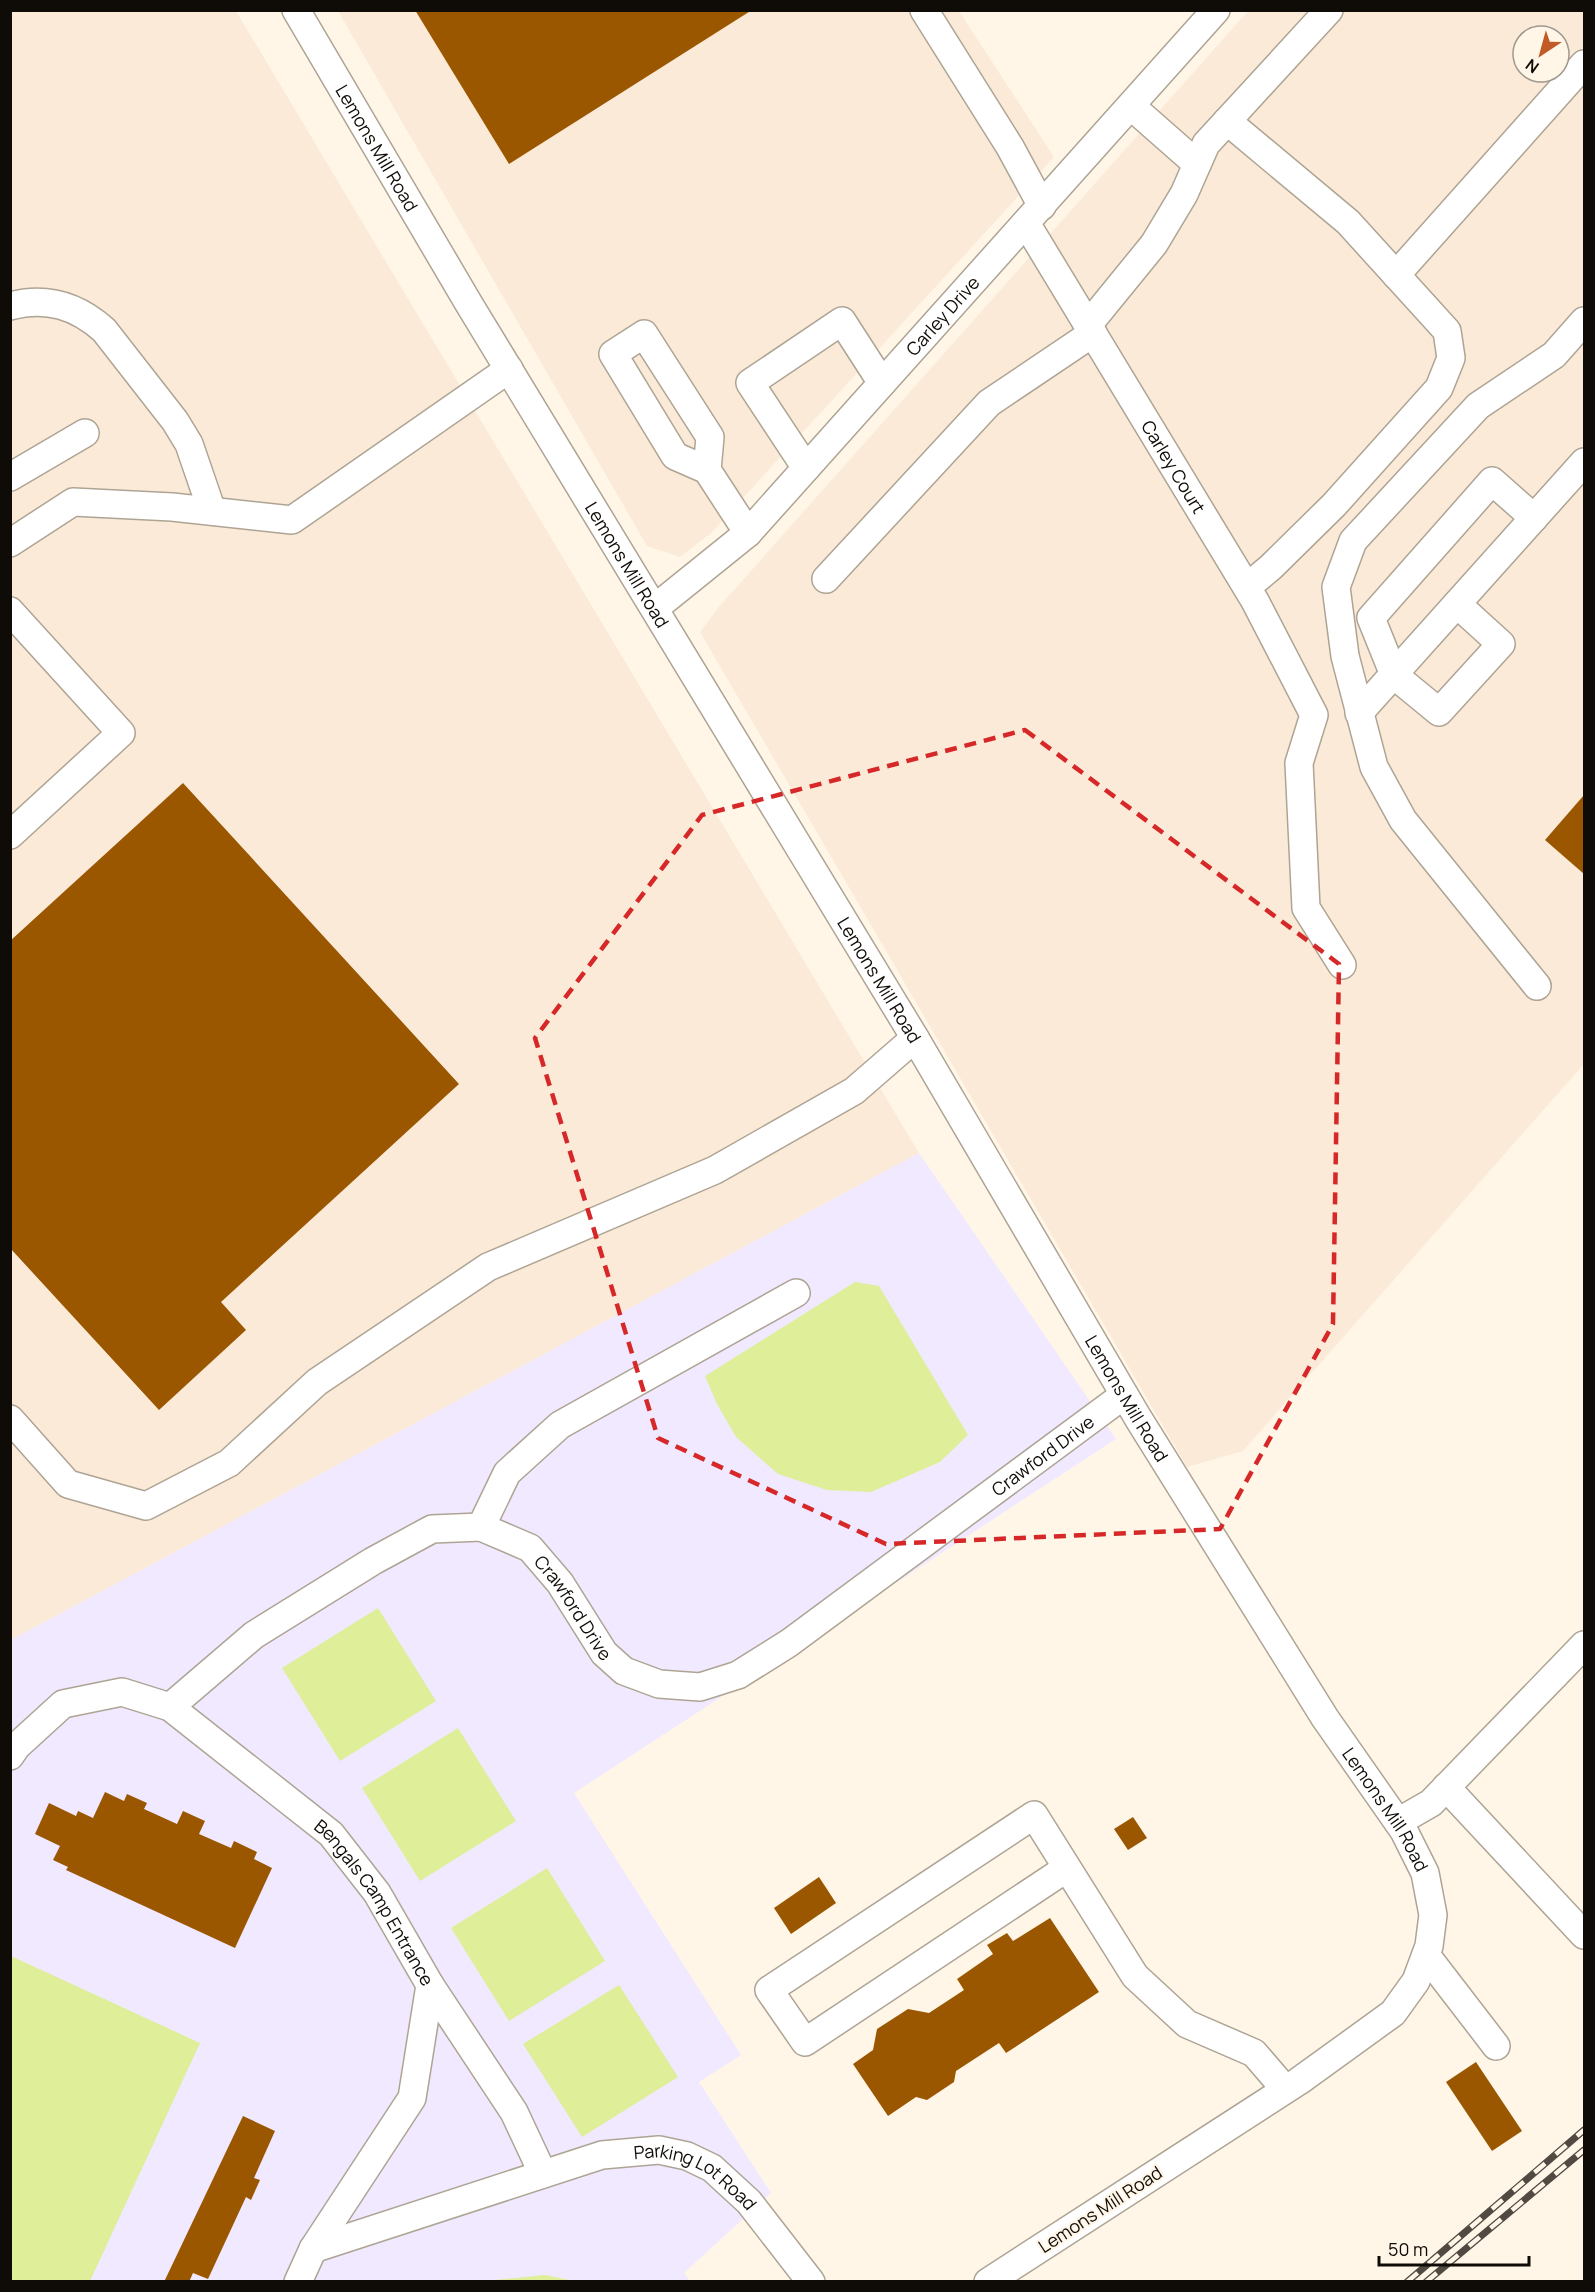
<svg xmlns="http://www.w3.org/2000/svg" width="1595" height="2292" viewBox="0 0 1595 2292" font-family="Manrope,sans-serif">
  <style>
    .industrial { fill: #fbead8; fill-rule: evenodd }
    .education { fill: #f0e9ff }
    .green { fill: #dfee99 }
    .building { fill: #9a5700 }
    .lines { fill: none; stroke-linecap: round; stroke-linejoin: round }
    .minor-casing { stroke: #aea494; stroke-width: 30 }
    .minor { stroke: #fff; stroke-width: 27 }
    .rail-casing { stroke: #504a43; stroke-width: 7 }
    .rail { stroke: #fff6e8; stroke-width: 4.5; stroke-dasharray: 14; stroke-linecap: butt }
    .marked { fill: none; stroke: #d62828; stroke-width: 4.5; stroke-dasharray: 12 8; stroke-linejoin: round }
    .labels { text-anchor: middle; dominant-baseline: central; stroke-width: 4.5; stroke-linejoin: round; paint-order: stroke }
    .street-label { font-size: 18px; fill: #0f0b06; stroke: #fff6e8 }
  </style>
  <rect width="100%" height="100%" fill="#fff6e8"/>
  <g class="industrial">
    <polygon points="11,11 236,11 919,1153 11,1640"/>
    <polygon points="338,11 959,11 1054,157 711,533 680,557 647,546"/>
    <path d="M1248,11H1584V1064L1243,1451L1187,1467L700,632L718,608ZM1523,36H1559V72H1523Z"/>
  </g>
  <polygon class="education" points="919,1153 1116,1439 574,1793 741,2055 699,2082 771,2193 684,2273 690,2281 11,2282 11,1640"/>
  <g class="green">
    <polygon points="855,1282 879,1286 968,1435 940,1462 871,1492 827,1490 778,1474 736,1437 717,1404 705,1376"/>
    <polygon points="378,1608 436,1701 340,1761 282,1668"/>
    <polygon points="458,1728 516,1821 420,1881 362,1788"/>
    <polygon points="547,1868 605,1961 509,2021 451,1928"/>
    <polygon points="11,1956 200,2043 90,2281 11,2281"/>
    <polygon points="619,1985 678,2077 582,2137 523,2044"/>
    <polygon points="545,2275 574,2281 484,2281"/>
  </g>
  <g class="building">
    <polygon points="415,10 752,10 509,164"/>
    <polygon points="183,783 459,1084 221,1302 246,1330 159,1410 10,1248 10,941"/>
    <polygon points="1584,795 1584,874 1545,840"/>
    <polygon points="105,1792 124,1801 127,1794 147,1803 144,1809 177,1824 183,1811 205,1821 199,1834 231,1848 234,1841 257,1852 254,1859 272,1868 235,1948 66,1870 68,1867 53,1860 60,1846 35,1834 49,1803 76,1816 78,1811 93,1818"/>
    <polygon points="1133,1817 1147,1838 1128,1850 1114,1829"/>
    <polygon points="819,1877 836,1903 791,1934 774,1908"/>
    <polygon points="1050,1918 1099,1992 1006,2053 999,2043 956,2071 954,2082 927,2100 916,2097 888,2116 853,2064 873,2050 877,2029 908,2009 929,2013 964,1990 957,1979 993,1954 987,1945 1007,1933 1013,1941"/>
    <polygon points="1476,2062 1522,2131 1492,2151 1446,2082"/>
    <polygon points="243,2116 275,2131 254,2178 260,2180 251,2200 246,2197 208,2279 193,2273 189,2282 164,2282"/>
  </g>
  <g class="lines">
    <defs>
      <g id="minor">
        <path id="s1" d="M296,10L469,304L915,1038L1138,1418L1325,1718L1404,1831L1425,1873L1433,1915L1429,1946L1416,1981L1393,2013L1299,2081L988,2282"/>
        <polyline points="924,10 1010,147 1042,206"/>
        <polyline points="1131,106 1197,164"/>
        <polyline points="1227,121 1348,222 1447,331 1451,358 1439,388 1334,505 1271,567 1247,587"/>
        <path id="s2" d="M1026,223L1255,601L1314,715L1299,763L1306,908L1342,965"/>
        <polyline points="1396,275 1584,64"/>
        <path d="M10,306C47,296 77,306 104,330L175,421L189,444L212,511"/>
        <polyline points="1088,325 1154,244 1184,194 1206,144 1329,10"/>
        <polyline points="806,468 750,383 842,321 882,383"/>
        <polyline points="707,470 710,437 644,334 613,354 675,456 707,470 748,533"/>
        <polyline points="10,477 85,433"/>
        <polyline points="10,543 73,502 172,507 292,520 509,369"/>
        <polyline points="826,579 989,403 1093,333"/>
        <polyline points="1457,604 1501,644 1439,712 1394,675 1371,618 1492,481 1534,518"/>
        <path id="s3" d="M655,608L748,533L1216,10"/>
        <polyline points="10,611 121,733 10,835"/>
        <polyline points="1359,713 1584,462"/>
        <polyline points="1537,986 1403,820 1374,767 1345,656 1336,587 1353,541 1478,406 1554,355 1584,321"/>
        <polyline points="10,1419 68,1484 146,1506 229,1463 317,1382 488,1267 715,1170 854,1091 915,1038"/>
        <polyline points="481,1527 507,1473 560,1425 796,1293"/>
        <path id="s4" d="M170,1707L254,1635L373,1561L432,1529L481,1527L530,1548L560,1583L604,1653L624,1671L659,1684L700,1687L738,1675L789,1643L1124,1395"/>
        <path id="s5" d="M10,1756L17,1746L63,1704L122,1692L170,1707L331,1834L377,1893L430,1985L412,2098L313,2249L298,2282"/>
        <polyline points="1446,1787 1584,1935"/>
        <polyline points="1398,1822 1431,1803 1584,1645"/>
        <polyline points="1067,1868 805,2042 769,1990 1034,1815 1135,1976 1187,2024 1254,2053 1285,2089"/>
        <polyline points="1426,1955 1496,2046"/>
        <polyline points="430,1985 514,2112 543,2174"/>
        <path id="s6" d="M313,2249L602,2155L659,2150L687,2156L712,2168L749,2202L811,2282"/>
      </g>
    </defs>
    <use href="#minor" class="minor-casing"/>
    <use href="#minor" class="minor"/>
    <defs>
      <g id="rail">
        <polyline points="1407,2282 1584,2130"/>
        <polyline points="1426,2282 1584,2150"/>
      </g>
    </defs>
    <use href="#rail" class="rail-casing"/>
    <use href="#rail" class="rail"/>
  </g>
  <path class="marked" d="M1025,730L1339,964L1333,1324L1220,1529L886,1544L658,1438L535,1038L702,815Z"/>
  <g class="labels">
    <g class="street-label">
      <text stroke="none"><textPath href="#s1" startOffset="160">Lemons Mill Road</textPath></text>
      <text stroke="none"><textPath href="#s3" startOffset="411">Carley Drive</textPath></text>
      <text stroke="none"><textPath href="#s2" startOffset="285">Carley Court</textPath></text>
      <text stroke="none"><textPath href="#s1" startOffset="646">Lemons Mill Road</textPath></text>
      <text stroke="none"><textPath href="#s1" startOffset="1132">Lemons Mill Road</textPath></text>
      <text stroke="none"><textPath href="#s1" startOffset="1618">Lemons Mill Road</textPath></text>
      <text stroke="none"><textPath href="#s4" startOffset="1070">Crawford Drive</textPath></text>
      <text stroke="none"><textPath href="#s4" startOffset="494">Crawford Drive</textPath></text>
      <text stroke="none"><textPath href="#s1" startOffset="2104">Lemons Mill Road</textPath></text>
      <text stroke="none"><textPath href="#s5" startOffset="471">Bengals Camp Entrance</textPath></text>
      <text stroke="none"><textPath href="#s6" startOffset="405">Parking Lot Road</textPath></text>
      <text transform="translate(1100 2209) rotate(-33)">Lemons Mill Road</text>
    </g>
  </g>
  <rect width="1595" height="2292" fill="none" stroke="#0f0b06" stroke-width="24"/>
  <g transform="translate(1541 54) rotate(216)"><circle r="28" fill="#fff6e8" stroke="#9f988e" stroke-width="1.5"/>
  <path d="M0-4.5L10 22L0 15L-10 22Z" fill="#c05b28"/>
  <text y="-9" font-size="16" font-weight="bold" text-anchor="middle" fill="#0f0b06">N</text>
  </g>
  <path d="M1379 2256v9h150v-9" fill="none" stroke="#0f0b06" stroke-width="3"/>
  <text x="1388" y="2256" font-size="18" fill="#0f0b06" stroke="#fff6e8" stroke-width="4.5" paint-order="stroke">50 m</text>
</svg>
